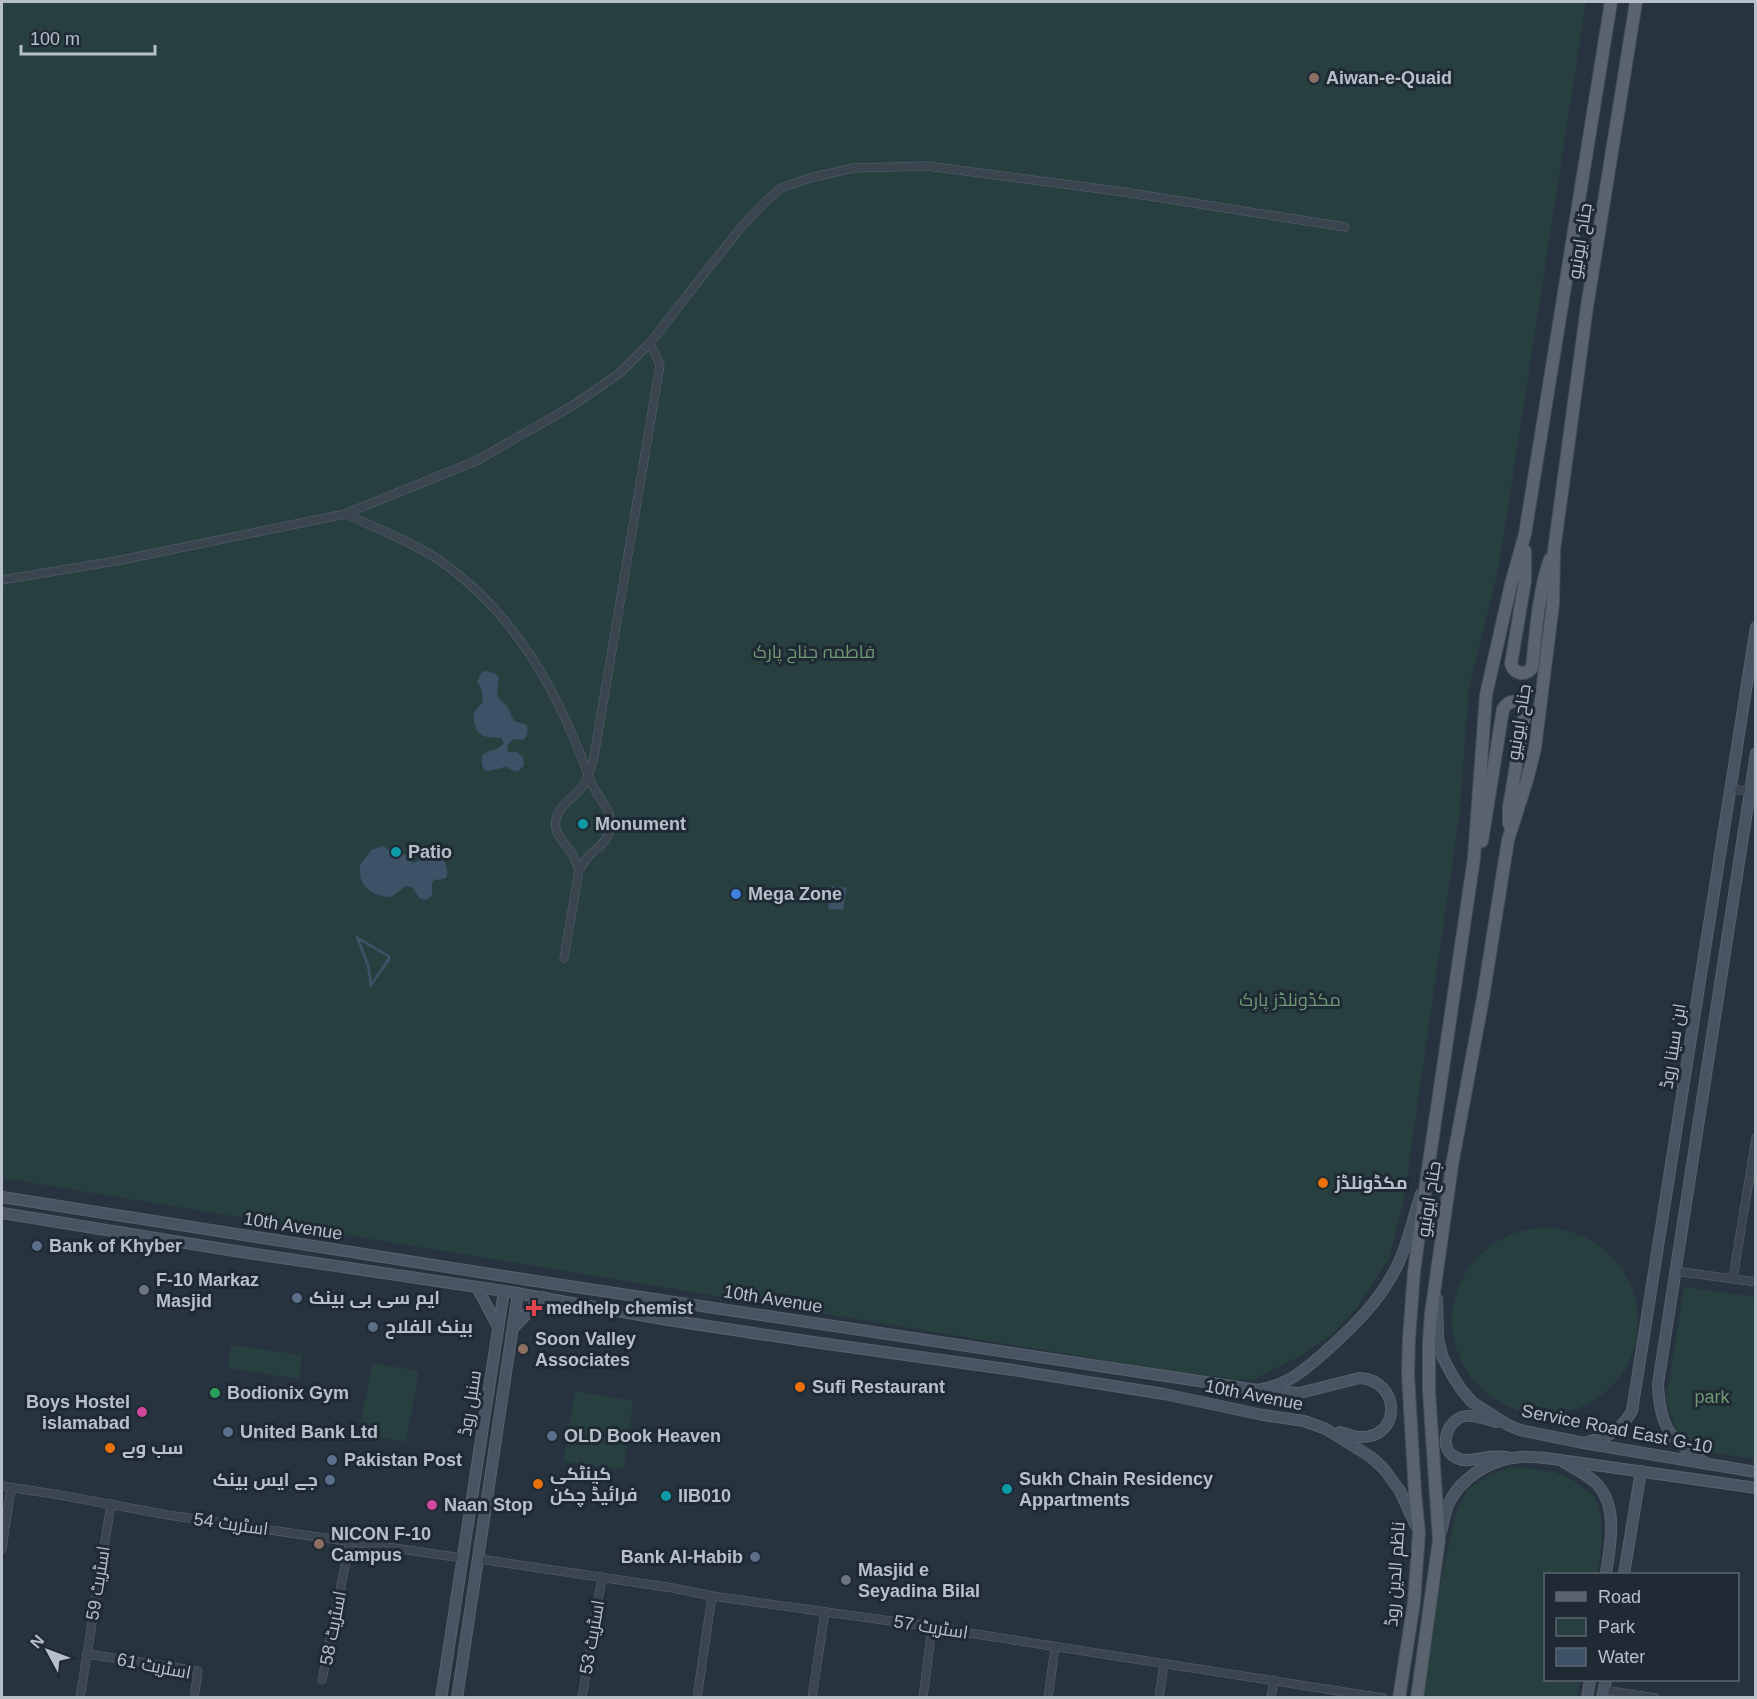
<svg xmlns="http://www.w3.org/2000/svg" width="1757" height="1699" viewBox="0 0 1757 1699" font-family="Helvetica,Cairo,sans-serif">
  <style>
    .green { fill: #283f40 }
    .water { fill: #3d5267; fill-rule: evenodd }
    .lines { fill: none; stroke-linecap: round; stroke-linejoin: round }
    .street-casing { stroke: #58636c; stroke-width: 9 }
    .secondary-casing { stroke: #58636c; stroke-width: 12 }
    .primary-casing { stroke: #444e58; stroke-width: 14 }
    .street { stroke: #3a454f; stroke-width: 8 }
    .secondary { stroke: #495462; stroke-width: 10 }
    .primary { stroke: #59646f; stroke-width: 12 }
    .education-dot { fill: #8d6e63; stroke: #1f2a34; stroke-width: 2 }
    .culture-dot { fill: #0f9aa8; stroke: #1f2a34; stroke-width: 2 }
    .shop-dot { fill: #3f7fe0; stroke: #1f2a34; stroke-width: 2 }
    .food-dot { fill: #e8710a; stroke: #1f2a34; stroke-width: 2 }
    .service-dot { fill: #5c6f8a; stroke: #1f2a34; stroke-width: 2 }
    .worship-dot { fill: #6b7280; stroke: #1f2a34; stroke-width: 2 }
    .health-dot { fill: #e0444e; stroke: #1f2a34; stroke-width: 2 }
    .leisure-dot { fill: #2e9e5b; stroke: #1f2a34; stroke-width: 2 }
    .hotel-dot { fill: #d1479c; stroke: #1f2a34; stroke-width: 2 }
    .labels { text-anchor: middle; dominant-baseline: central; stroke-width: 6; stroke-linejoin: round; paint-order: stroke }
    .poi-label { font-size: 18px; font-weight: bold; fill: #b7c0c9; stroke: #1f2a34; text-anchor: start }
    .street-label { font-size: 18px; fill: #b7c0c9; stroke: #1f2a34 }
    .park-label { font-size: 18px; fill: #6f9975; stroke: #1f2a34 }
  </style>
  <rect width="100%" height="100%" fill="#27333f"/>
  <g class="green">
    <polygon points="2,2 1586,2 1499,566 1469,688 1460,810 1404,1199 1389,1259 1360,1303 1334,1333 1302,1355 1253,1380 1240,1379 1237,1380 1182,1373 2,1178"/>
    <circle cx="1545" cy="1321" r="93"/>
    <polygon points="1684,1287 1755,1297 1755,1459 1694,1450 1676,1429 1666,1401"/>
    <polygon points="231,1345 302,1355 299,1379 228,1368"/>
    <polygon points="372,1363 419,1371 406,1442 359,1433"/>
    <polygon points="575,1391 633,1401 624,1469 563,1462"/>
    <polygon points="1512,1467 1552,1471 1572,1480 1593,1495 1601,1516 1602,1543 1597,1574 1546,1574 1546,1680 1580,1680 1577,1697 1421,1698 1430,1635 1455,1515 1467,1490 1488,1475"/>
  </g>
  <g class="water">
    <path d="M485,671L494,673L499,677L497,693L499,699L507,706L514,721L527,725C528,731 528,736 523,740L513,739L507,746L508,752H517L523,757L524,765L518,772L512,770L506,767C494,768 480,780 482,756C488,749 498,751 504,743L501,738C481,738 473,734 474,712L483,702L482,690L477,682L481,673Z"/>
    <path d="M382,846C389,848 390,854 396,857L410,853V860L414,863L418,861L422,854C437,847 450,861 447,877L443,879L434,880L432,884V896L426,900L419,898L413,888L406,886L391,897C380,897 366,892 361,880C360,876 360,870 360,865L371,850Z"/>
    <polygon points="832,886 847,888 843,910 828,909"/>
    <path d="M355,935L391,956L390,961L370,988L367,967ZM360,941L388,957L372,982L369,964Z"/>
  </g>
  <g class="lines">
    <defs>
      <g id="street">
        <path d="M345,514C376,528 410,541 439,560C518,615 559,694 591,782C597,799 616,812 610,831C607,842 597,848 590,855C585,860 582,865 579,870L564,958"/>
        <polyline points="2,580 116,561 345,514 476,461 572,406 620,373 650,343 707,270 743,225 764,203 781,188 810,178 853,168 927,166 1124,192 1345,227"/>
        <polyline points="1730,789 1756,792"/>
        <path d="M579,870C577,866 576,861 574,857C569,847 559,840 556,829C552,809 571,801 582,787C588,778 591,768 594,757L660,365L650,343"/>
        <polyline points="1675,1271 1756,1282"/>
        <polyline points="1733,1278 1756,1138"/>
        <polyline points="2,1486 60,1495 168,1515 462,1558"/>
        <polyline points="2,1549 11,1488"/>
        <polyline points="479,1559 673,1588 712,1596 912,1624 1383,1698"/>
        <polyline points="87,1654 198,1671 194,1698"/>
        <polyline points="322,1680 350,1541"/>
        <polyline points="1604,1690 1655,1698"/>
        <polyline points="80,1698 111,1504"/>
        <polyline points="582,1698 602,1577"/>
        <polyline points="697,1698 712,1596"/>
        <polyline points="812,1698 825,1612"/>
        <polyline points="923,1698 932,1627"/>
        <polyline points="1048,1698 1055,1648"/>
        <polyline points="1159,1698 1164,1664"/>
        <polyline points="1271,1698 1274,1680"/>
      </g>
      <g id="secondary">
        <path d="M2,1197L529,1280L1258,1390C1269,1388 1279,1385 1288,1380C1302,1373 1313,1362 1325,1352C1353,1327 1379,1302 1396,1268C1408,1245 1413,1218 1421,1194"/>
        <polyline points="2,1213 235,1251 504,1291 668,1320 813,1342 1013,1370 1164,1394 1263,1415 1304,1421 1326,1429 1371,1457 1384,1469 1400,1491 1416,1526"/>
        <polyline points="477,1287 498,1327"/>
        <polyline points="1437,1299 1438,1339 1443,1358 1452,1375 1461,1389 1472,1402 1508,1425 1520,1430 1584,1443 1756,1472"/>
        <polyline points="514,1327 543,1297"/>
        <path d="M1264,1391L1300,1393L1359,1378C1402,1380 1402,1440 1358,1437C1352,1436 1346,1434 1340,1432"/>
        <path d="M1497,1422C1487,1420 1474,1414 1465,1416C1446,1420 1437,1449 1457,1458C1466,1463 1479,1458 1489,1457C1495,1456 1501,1457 1507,1457"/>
        <path d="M1584,1443C1607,1437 1619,1433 1632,1411L1756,627"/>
        <path d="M1565,1463C1576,1469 1588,1475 1597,1484C1619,1508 1610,1546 1606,1574"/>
        <path d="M1705,1463C1696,1456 1686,1450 1678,1442C1662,1428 1659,1405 1658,1384L1756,753"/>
        <path d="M1441,1532C1443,1523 1445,1513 1448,1505C1460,1478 1491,1459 1520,1457C1531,1456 1543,1458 1553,1459L1756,1488"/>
        <polyline points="1624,1574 1641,1471"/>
        <polyline points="441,1698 504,1291"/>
        <polyline points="457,1698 518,1293"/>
        <polyline points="1587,1698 1590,1680"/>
        <polyline points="1602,1698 1606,1680"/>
      </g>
      <g id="primary">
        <path d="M1525,551V581L1511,664C1514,674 1525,676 1532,668C1536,632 1538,594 1550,559"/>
        <path d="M1482,841L1503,709C1510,698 1521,699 1525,712L1509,807V824"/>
        <polyline points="1399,1698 1414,1602 1419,1532 1415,1493 1408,1374 1409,1338 1414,1272 1427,1176 1474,858 1486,695 1511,584 1525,534 1611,2"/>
        <polyline points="1417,1698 1439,1540 1429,1391 1429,1341 1431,1314 1452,1165 1483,998 1508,840 1527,780 1535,748 1553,604 1554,550 1561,499 1587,307 1636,2"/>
      </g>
    </defs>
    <use href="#street" class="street-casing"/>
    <use href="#secondary" class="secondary-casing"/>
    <use href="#primary" class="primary-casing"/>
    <use href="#street" class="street"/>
    <use href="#secondary" class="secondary"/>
    <use href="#primary" class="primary"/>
  </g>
  <g class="education-dot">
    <circle cx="1314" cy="78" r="6"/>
    <circle cx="523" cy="1349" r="6"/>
    <circle cx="319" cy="1544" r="6"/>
  </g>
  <g class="culture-dot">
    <circle cx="583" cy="824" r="6"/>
    <circle cx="396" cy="852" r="6"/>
    <circle cx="1007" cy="1489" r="6"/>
    <circle cx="666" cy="1496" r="6"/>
  </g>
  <circle class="shop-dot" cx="736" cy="894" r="6"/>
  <g class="food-dot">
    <circle cx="1323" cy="1183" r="6"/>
    <circle cx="800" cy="1387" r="6"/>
    <circle cx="110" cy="1448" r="6"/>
    <circle cx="538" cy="1484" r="6"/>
  </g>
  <g class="service-dot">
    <circle cx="37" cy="1246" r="6"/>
    <circle cx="297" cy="1298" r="6"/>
    <circle cx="373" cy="1327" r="6"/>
    <circle cx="228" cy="1432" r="6"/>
    <circle cx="552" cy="1436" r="6"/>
    <circle cx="332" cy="1460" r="6"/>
    <circle cx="330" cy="1480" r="6"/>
    <circle cx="755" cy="1557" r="6"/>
  </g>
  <g class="worship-dot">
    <circle cx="144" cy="1290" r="6"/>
    <circle cx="846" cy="1580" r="6"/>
  </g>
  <path class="health-dot" d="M531 1299h6v6h6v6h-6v6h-6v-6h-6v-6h6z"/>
  <circle class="leisure-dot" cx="215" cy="1393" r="6"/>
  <g class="hotel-dot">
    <circle cx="142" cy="1412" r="6"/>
    <circle cx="432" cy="1505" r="6"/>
  </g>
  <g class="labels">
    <g class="poi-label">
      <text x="1326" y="78">Aiwan-e-Quaid</text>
      <text x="595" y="824">Monument</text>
      <text x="408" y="852">Patio</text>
      <text x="748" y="894">Mega Zone</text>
      <text x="1335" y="1183">مکڈونلڈز</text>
      <text x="49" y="1246">Bank of Khyber</text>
      <text x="156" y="1280">F-10 Markaz<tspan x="156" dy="21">Masjid</tspan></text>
      <text x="309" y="1298">ایم سی بی بینک</text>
      <text x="546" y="1308">medhelp chemist</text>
      <text x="385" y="1327">بینک الفلاح</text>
      <text x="535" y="1339">Soon Valley<tspan x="535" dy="21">Associates</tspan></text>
      <text x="812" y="1387">Sufi Restaurant</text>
      <text x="227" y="1393">Bodionix Gym</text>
      <text x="130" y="1402" text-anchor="end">Boys Hostel<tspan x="130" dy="21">islamabad</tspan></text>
      <text x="240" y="1432">United Bank Ltd</text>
      <text x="564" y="1436">OLD Book Heaven</text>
      <text x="122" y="1448">سب وے</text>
      <text x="344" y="1460">Pakistan Post</text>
      <text x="550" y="1474">کینٹکی<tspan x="550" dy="21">فرائیڈ چکن</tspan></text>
      <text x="1019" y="1479">Sukh Chain Residency<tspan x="1019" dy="21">Appartments</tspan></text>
      <text x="318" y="1480" text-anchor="end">جے ایس بینک</text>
      <text x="678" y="1496">IIB010</text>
      <text x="444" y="1505">Naan Stop</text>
      <text x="331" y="1534">NICON F-10<tspan x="331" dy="21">Campus</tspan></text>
      <text x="743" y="1557" text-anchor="end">Bank Al-Habib</text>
      <text x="858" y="1570">Masjid e<tspan x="858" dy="21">Seyadina Bilal</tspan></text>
    </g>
    <g class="street-label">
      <text transform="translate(1580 241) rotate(-81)">جناح ایونیو</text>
      <text transform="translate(1519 722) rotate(-81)">جناح ایونیو</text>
      <text transform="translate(1673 1046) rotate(-81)">ابن سینا روڈ</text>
      <text transform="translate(1429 1199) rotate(-81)">جناح ایونیو</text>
      <text transform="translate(293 1226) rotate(9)">10th Avenue</text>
      <text transform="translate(773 1299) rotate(9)">10th Avenue</text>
      <text transform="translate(1254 1395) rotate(11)">10th Avenue</text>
      <text transform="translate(470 1403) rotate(-81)">سنبل روڈ</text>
      <text transform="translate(1617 1429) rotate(11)">Service Road East G-10</text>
      <text transform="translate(231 1524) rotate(8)">اسٹریٹ 54</text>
      <text transform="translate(1395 1574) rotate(-86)">ناظم الدین روڈ</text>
      <text transform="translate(98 1583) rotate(-81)">اسٹریٹ 59</text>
      <text transform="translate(931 1627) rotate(9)">اسٹریٹ 57</text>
      <text transform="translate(333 1628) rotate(-79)">اسٹریٹ 58</text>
      <text transform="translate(592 1637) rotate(-80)">اسٹریٹ 53</text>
      <text transform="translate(154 1666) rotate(11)">اسٹریٹ 61</text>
    </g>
    <g class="park-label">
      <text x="814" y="652">فاطمہ جناح پارک</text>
      <text x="1290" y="1000">مکڈونلڈز پارک</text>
      <text x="1712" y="1397">park</text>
    </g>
  </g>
  <rect width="1757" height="1699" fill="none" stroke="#b7c0c9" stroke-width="6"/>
  <rect x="1544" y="1573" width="195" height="108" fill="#1f2a34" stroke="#5c6670" stroke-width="1.5"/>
  <rect x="1556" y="1592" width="30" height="9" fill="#59646f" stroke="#5c6670" stroke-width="1.5"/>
  <text x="1598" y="1603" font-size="18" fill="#b7c0c9">Road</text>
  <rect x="1556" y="1618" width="30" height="18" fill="#283f40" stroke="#5c6670" stroke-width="1.5"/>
  <text x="1598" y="1633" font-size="18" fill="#b7c0c9">Park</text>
  <rect x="1556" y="1648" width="30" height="18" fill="#3d5267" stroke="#5c6670" stroke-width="1.5"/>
  <text x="1598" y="1663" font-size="18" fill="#b7c0c9">Water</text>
  <g transform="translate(48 1651) rotate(311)" stroke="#1f2a34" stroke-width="4.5" paint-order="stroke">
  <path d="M0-4.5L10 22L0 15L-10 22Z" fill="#b7c0c9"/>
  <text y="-9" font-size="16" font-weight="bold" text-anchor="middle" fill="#b7c0c9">N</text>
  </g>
  <path d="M21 45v9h134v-9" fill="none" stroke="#b7c0c9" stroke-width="3"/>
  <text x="30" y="45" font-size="18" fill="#b7c0c9" stroke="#1f2a34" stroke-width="4.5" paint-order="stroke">100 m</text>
</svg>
